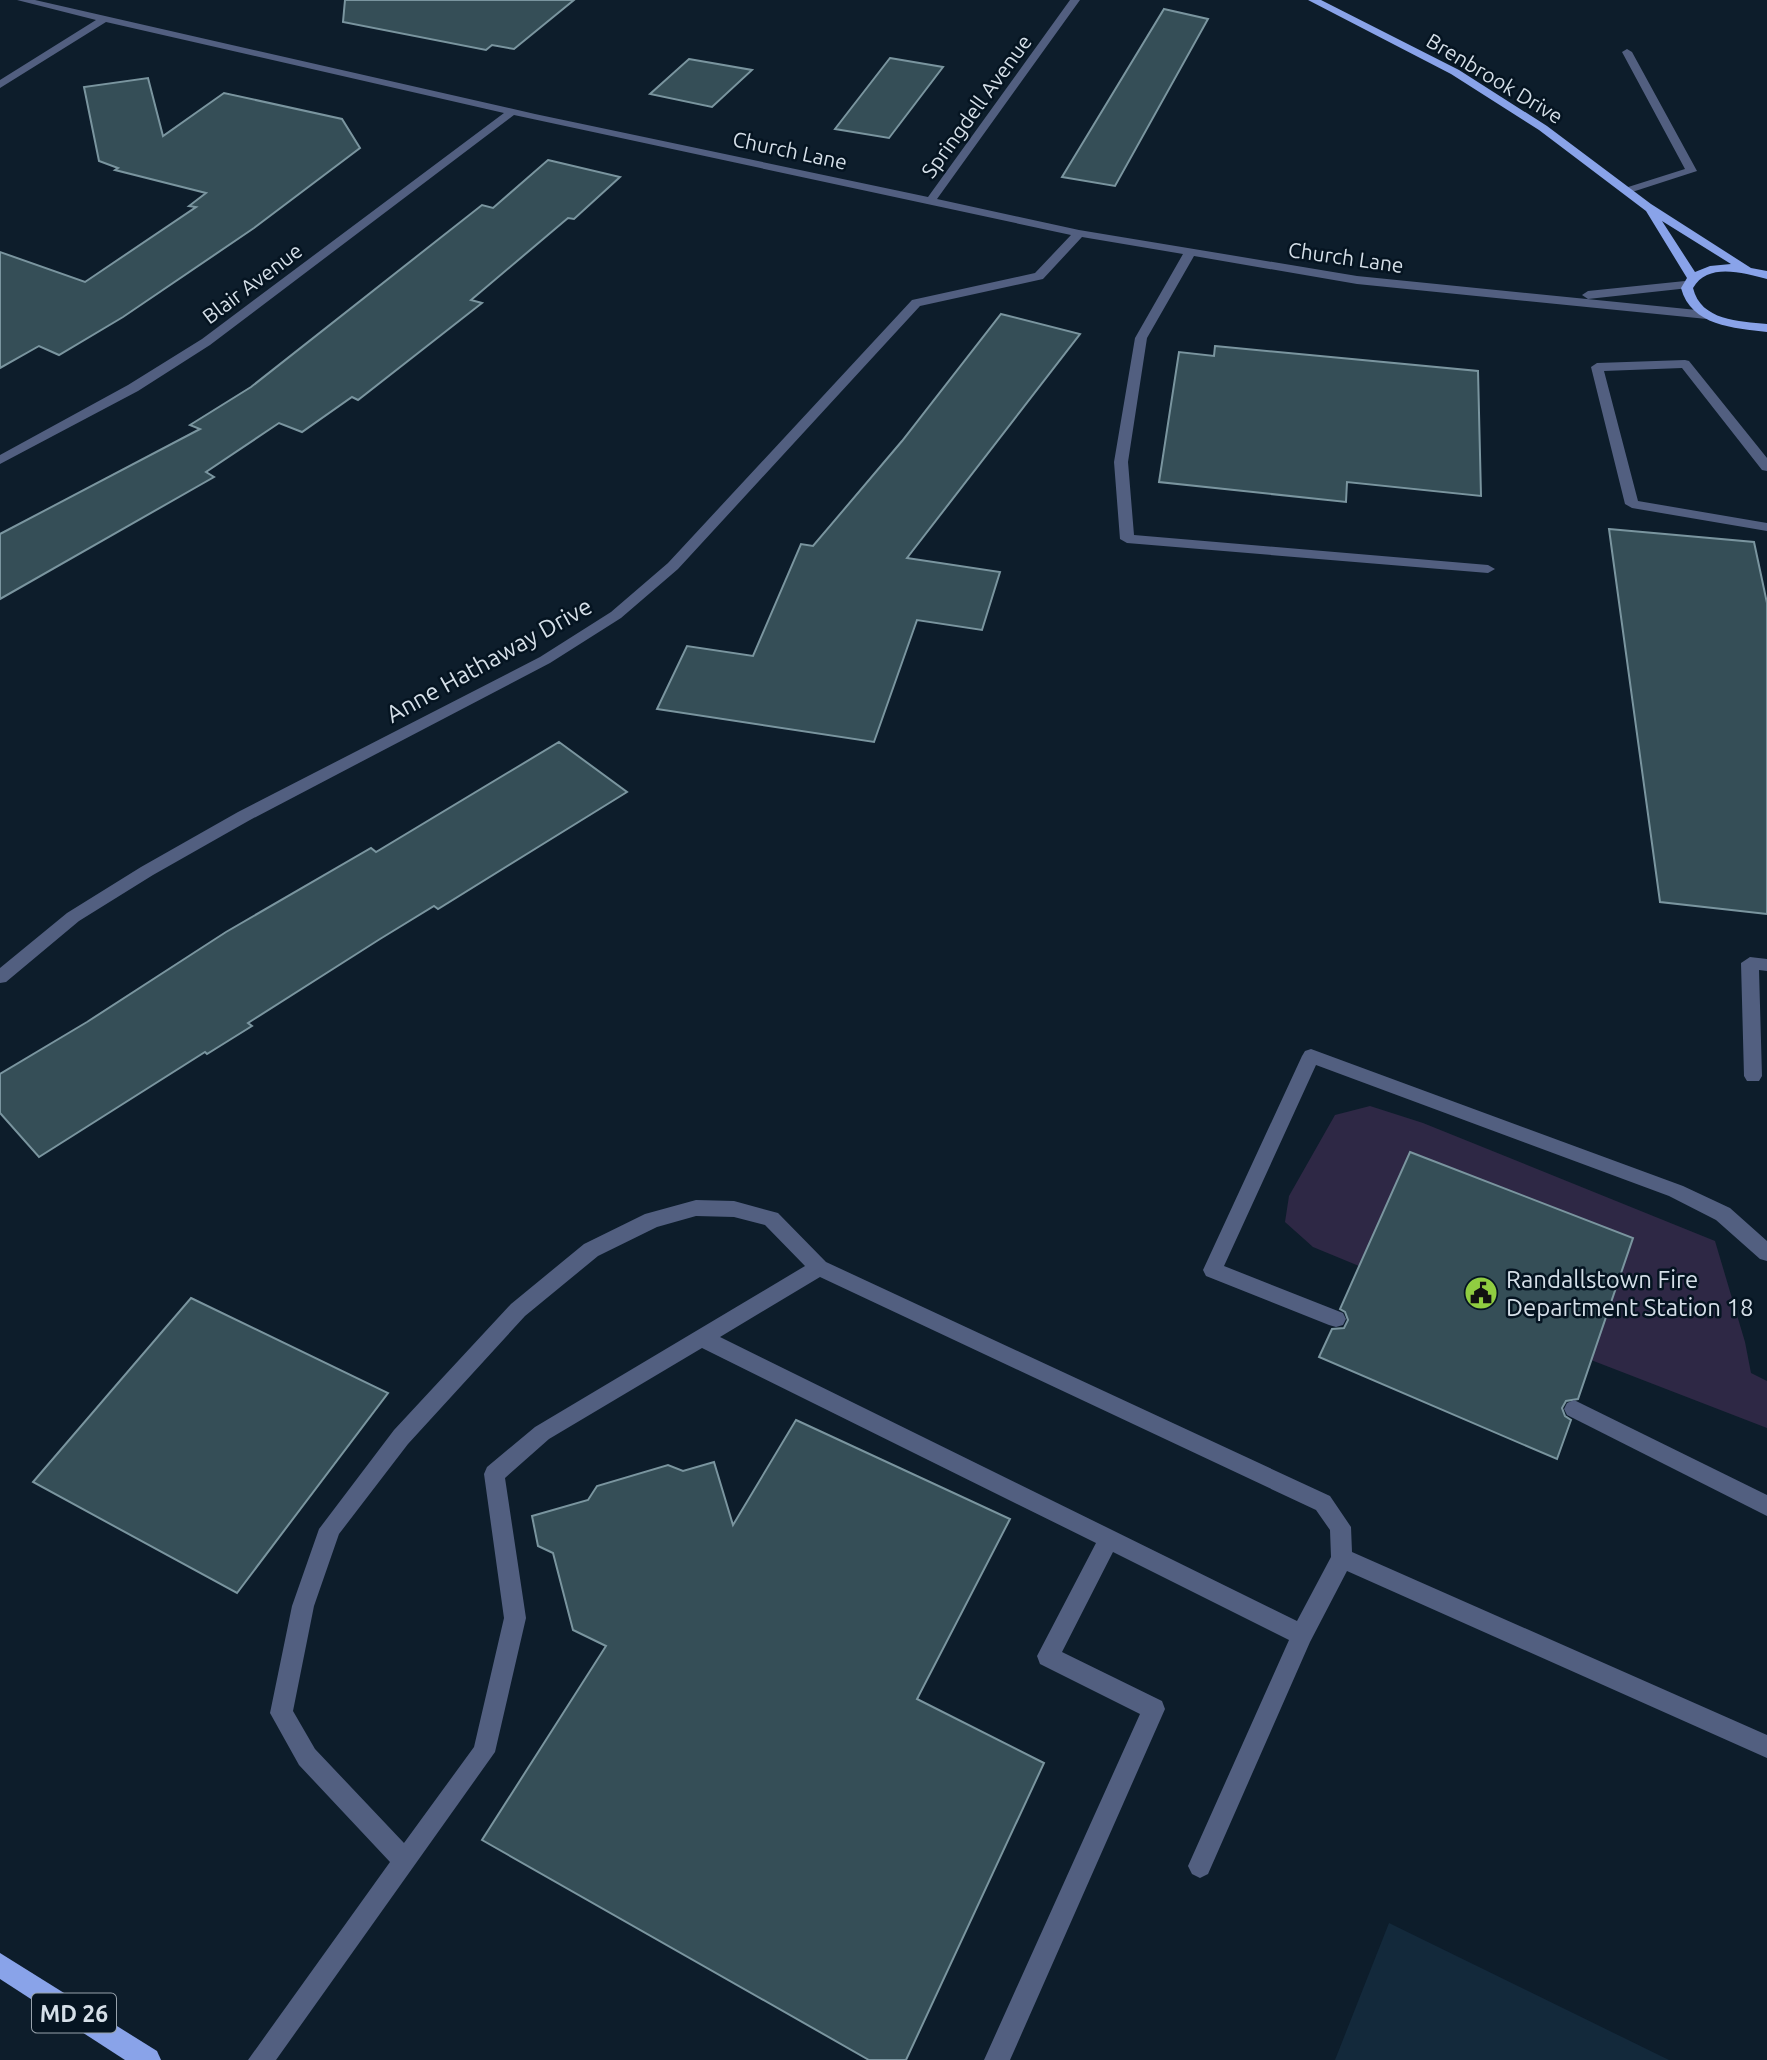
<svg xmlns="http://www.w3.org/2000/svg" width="1767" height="2060" viewBox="0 0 1767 2060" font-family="Ubuntu,sans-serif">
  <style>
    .built { fill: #13293b }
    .green { fill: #2e2845 }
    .building { fill: #354e57; stroke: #7a959f; stroke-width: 2 }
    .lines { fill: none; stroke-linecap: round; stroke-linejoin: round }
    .minor { fill: #525f80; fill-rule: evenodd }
    .major { fill: #89a3e9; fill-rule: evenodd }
    .labels { text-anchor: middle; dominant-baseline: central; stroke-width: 5; stroke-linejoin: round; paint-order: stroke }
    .far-street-label { font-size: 21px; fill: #d5dfe8; stroke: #051421 }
    .shield { fill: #051421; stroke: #97a2ac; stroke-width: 2 }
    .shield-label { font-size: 23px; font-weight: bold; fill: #d5dfe8 }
    .street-label { font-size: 24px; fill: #d5dfe8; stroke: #051421 }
    .poi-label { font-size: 24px; fill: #d5dfe8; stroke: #051421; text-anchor: start }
  </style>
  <rect width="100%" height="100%" fill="#0d1d2b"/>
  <polygon class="built" points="1389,1923 1669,2060 1335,2060"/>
  <polygon class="green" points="1370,1106 1423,1123 1715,1241 1745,1342 1751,1373 1767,1381 1767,1428 1591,1360 1632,1238 1410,1152 1359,1266 1313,1247 1285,1222 1289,1196 1335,1115"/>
  <g class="building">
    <polygon points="345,0 574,0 514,49 492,45 486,50 343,22"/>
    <polygon points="1164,9 1208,19 1115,186 1062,177"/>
    <polygon points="890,58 943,67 889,138 835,129"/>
    <polygon points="689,59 752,70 712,107 650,94"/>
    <polygon points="148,78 163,136 224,93 342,119 360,148 254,228 123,317 59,355 39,346 0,368 0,252 85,282 196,207 189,206 206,193 115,170 118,168 99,161 84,87"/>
    <polygon points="548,160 620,177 574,219 568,218 471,300 482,303 358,400 352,397 302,432 279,423 206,472 214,477 0,599 0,534 200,429 190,425 251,387 482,205 493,208"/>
    <polygon points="1001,314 1080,334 907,558 1000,572 982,630 917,620 874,742 657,709 687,646 753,656 801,544 813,546 902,441"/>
    <polygon points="1215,346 1478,371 1481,496 1347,482 1346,502 1159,482 1179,352 1214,356"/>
    <polygon points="1609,529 1754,542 1767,603 1767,914 1660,902"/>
    <polygon points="559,742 627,792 438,909 434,906 380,939 248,1023 252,1026 207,1054 205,1052 39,1157 0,1113 0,1074 87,1022 226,932 371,848 376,852"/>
    <polygon points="1410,1152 1633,1238 1578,1399 1566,1401 1562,1408 1565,1416 1571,1420 1557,1459 1319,1357 1332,1329 1344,1328 1348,1320 1345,1312 1340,1309"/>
    <polygon points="191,1298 388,1393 237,1593 33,1482"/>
    <polygon points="796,1420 1010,1519 917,1699 1044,1763 906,2060 869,2060 482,1840 606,1646 573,1630 553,1553 538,1546 532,1516 588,1500 597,1486 668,1465 683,1471 714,1462 733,1525"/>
  </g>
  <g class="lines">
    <g class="minor">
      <polygon points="17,0 35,0 535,114 928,197 1070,0 1080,0 937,199 1079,230 1357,276 1707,311 1713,315 1707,319 1357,284 1194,256 1147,338 1128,462 1134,535 1488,565 1495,569 1488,573 1127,543 1120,539 1114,462 1135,338 1183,254 1082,237 1043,279 920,306 678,569 621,618 550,663 250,820 153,875 79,921 6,982 0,983 0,968 67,913 141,867 238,812 540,657 611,612 668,563 912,300 1035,273 1071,235 514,115 210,345 138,391 0,464 0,455 128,385 202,339 504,113 106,22 0,88 0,80 96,20"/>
      <polygon points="1627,49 1632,52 1697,171 1629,193 1623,190 1625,188 1685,169 1622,52"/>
      <polygon points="1685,281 1689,282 1689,288 1588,299 1582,295 1588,291"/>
      <polygon points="1685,360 1689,361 1767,458 1767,471 1762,470 1682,368 1604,371 1638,501 1767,523 1767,531 1632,508 1625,504 1591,367 1597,363"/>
      <polygon points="1750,957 1767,959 1767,971 1759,970 1762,1076 1759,1081 1747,1081 1744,1076 1741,963"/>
      <polygon points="1311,1049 1683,1186 1730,1208 1767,1241 1767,1261 1760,1259 1716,1220 1669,1196 1316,1065 1224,1266 1343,1313 1346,1319 1343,1325 1336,1327 1329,1325 1206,1276 1203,1270 1302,1056 1305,1051"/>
      <path d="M696,1200L734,1201L778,1213L826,1262L1330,1496L1351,1527L1352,1552L1767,1735V1758L1347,1571L1310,1642L1208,1874L1200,1878L1192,1874L1188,1866L1289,1640L1113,1552L1062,1652L1162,1701L1165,1709L1010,2060H984L1140,1714L1040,1664L1037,1656L1096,1543L702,1348L549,1439L505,1478L526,1618L495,1752L276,2060H248L390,1862L299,1765L270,1713L292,1606L319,1529L394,1430L511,1304L584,1244L645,1214ZM696,1216L734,1217L765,1225L805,1266L535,1427L487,1467L484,1474L504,1618L474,1747L404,1843L315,1749L293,1711L314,1606L339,1534L408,1444L525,1316L598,1256L657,1227ZM820,1277L1316,1510L1330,1530L1331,1557L1297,1621L720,1337Z"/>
      <polygon points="1574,1400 1767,1495 1767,1516 1567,1415 1564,1409 1567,1403"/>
    </g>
    <g class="major">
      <path d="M1308,0H1321L1459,70L1547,126L1651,204L1751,268L1767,271V279C1743,273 1708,262 1693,288C1701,321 1739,321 1767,324V332C1734,328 1691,326 1681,288L1687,278L1646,211L1539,130L1451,74ZM1662,221L1731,264L1710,266L1695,272Z"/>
      <polygon points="0,1953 157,2051 161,2060 125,2060 0,1979"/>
    </g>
  </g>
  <defs>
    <symbol id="civic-disc" viewBox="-11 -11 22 22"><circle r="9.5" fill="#90cd41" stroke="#051421"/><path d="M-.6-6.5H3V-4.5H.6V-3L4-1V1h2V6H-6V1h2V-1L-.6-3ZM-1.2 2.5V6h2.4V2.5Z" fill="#111"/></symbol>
  </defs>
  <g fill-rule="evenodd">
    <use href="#civic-disc" x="1462" y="1274" width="38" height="38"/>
  </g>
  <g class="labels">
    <g class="far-street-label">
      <text transform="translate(1495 78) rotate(31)">Brenbrook Drive</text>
      <text transform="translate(976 106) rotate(-54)">Springdell Avenue</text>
      <text transform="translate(790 150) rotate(12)">Church Lane</text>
      <text transform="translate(1346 257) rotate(8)">Church Lane</text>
      <text transform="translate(252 283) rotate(-37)">Blair Avenue</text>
    </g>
    <rect class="shield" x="32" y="1993.5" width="84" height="39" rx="5"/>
    <g class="shield-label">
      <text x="74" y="2013">MD 26</text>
    </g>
    <g class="street-label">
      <text transform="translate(489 660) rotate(-29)">Anne Hathaway Drive</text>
    </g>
    <g class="poi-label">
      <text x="1506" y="1279">Randallstown Fire<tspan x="1506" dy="28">Department Station 18</tspan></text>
    </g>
  </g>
</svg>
